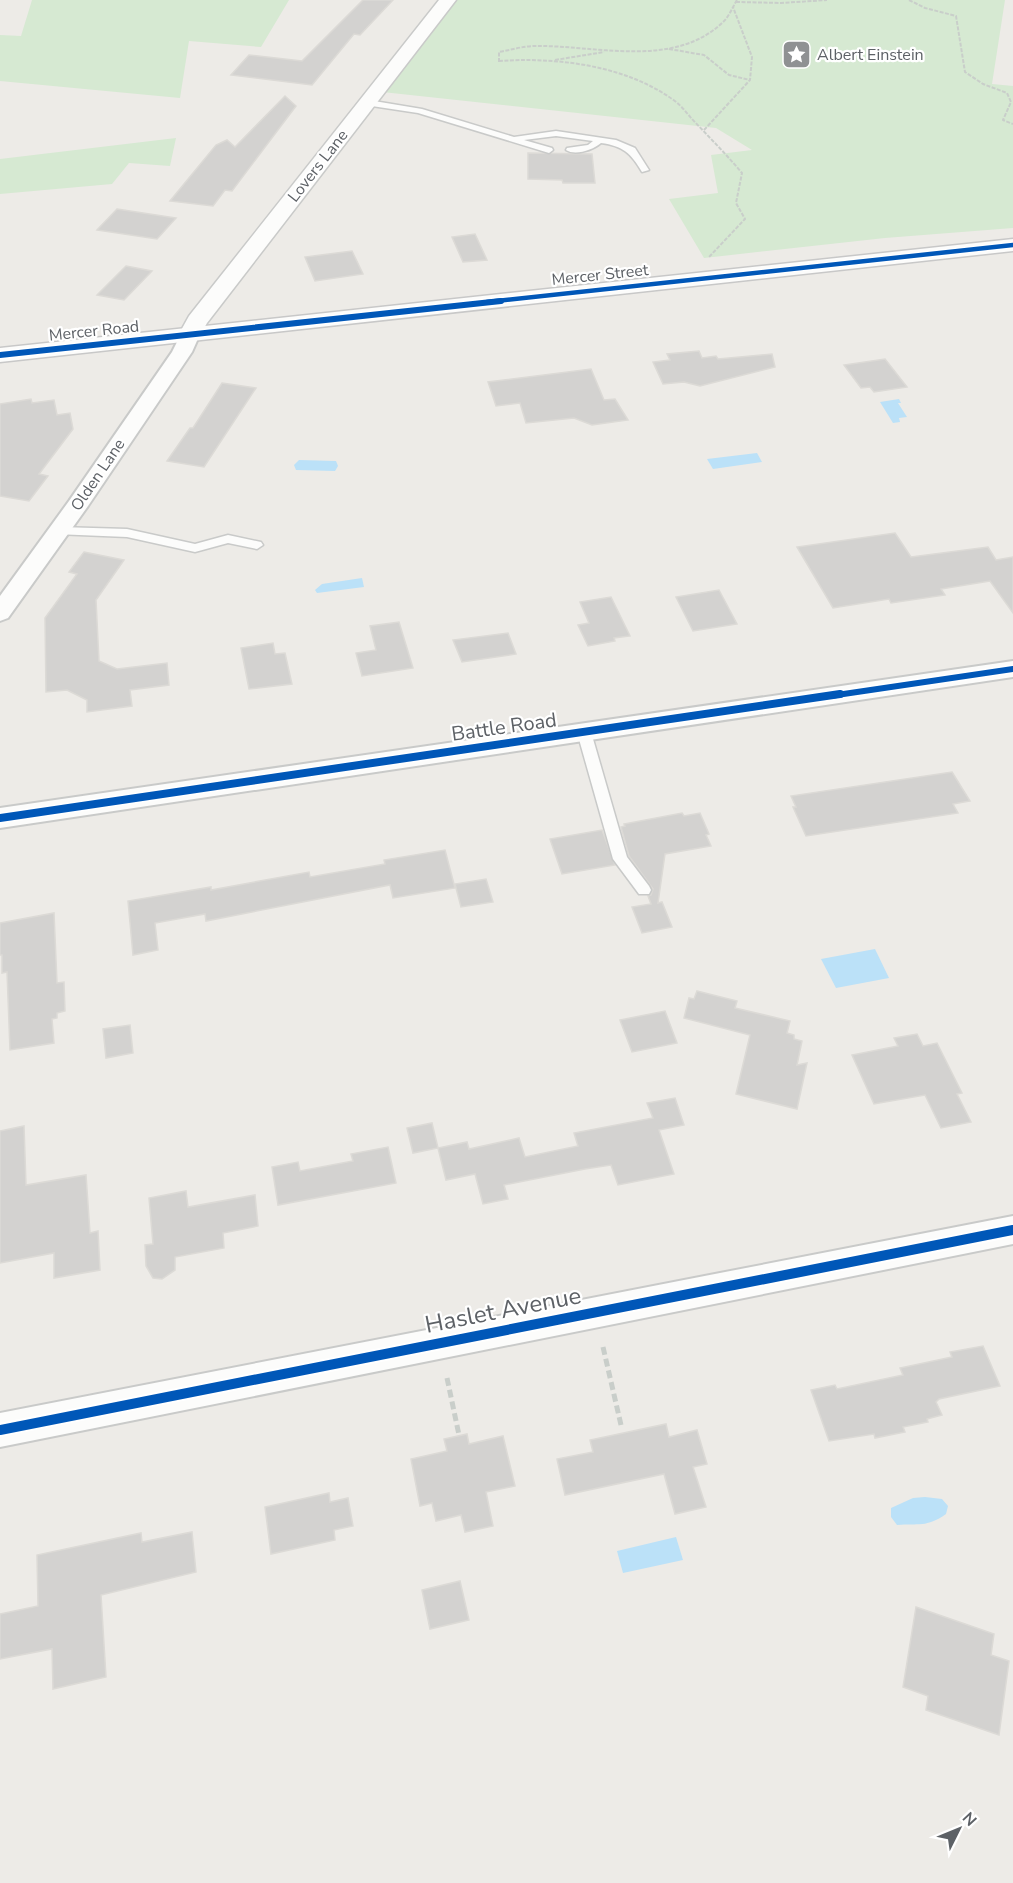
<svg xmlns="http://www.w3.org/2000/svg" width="1013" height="1883" viewBox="0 0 1013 1883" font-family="'Nunito Sans',sans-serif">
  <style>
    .green { fill: #d6e9d2 }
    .water { fill: #bbe1f8 }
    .building { fill: #d3d2d0; stroke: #dcdad6; stroke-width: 1.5 }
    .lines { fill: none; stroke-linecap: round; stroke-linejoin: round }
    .service-casing { stroke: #c9cac9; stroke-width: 3 }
    .minor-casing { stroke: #c9cac9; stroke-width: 4 }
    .tertiary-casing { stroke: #c9cac9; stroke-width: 3 }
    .secondary-casing { stroke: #c8c8c8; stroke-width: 3 }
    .path-far1 { stroke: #c9ceca; stroke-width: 2; stroke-dasharray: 4 1.5; stroke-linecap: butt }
    .path { stroke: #c9ceca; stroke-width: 5; stroke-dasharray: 8 4; stroke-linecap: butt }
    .service { fill: #fcfcfb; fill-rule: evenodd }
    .minor { fill: #fcfcfb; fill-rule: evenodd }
    .tertiary { fill: #fcfcfb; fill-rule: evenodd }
    .secondary { fill: #fcfcfb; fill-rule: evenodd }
    .cycleway-far3-casing { stroke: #fff; stroke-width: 7 }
    .cycleway-far2-casing { stroke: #fff; stroke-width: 9 }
    .cycleway-far1-casing { stroke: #fff; stroke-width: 11 }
    .cycleway-casing { stroke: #fff; stroke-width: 14 }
    .cycleway-far3 { stroke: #0057b8; stroke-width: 4.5 }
    .cycleway-far2 { stroke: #0057b8; stroke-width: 6 }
    .cycleway-far1 { stroke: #0057b8; stroke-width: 8 }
    .cycleway { stroke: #0057b8; stroke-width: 10 }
    .labels { text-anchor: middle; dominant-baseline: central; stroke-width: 4.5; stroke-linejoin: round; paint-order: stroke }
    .far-poi-label { font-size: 16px; fill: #5d6166; stroke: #fff; text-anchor: start }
    .far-street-label { font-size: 16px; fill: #5d6166; stroke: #fff }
    .street-label { font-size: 20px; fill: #5d6166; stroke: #fff }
    .near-street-label { font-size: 24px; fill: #5d6166; stroke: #fff }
  </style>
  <rect width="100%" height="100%" fill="#edebe7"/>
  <g class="green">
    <polygon points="32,0 289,0 261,47 189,41 180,98 0,81 0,35 21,36"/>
    <polygon points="445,0 1005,0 992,84 1013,86 1013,228 885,238 704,258 669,199 718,193 711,155 752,150 716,128 373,91"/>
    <polygon points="176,138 170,166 129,163 112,184 0,194 0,159"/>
  </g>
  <g class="water">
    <polygon points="899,399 901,403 898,403 907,417 899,418 900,422 893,423 880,402"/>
    <polygon points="757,453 762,462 713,469 707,459"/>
    <polygon points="299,460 336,461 338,466 335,471 296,470 294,465"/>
    <polygon points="362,578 364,587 317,593 315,590 322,584"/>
    <polygon points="875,949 889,978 836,988 821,959"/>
    <path d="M925,1497L942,1499L948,1506L946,1514C926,1528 919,1523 897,1525L891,1517V1508L913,1498Z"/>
    <polygon points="676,1537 683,1560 623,1573 617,1551"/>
  </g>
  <g class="building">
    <polygon points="363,0 393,0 360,35 354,34 312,85 231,75 249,55 302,61"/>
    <polygon points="285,96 296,106 232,191 225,190 213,206 170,201 216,145 227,140 235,147"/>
    <polygon points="528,153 592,154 595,183 563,183 562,180 528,179"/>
    <polygon points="117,209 176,218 157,239 97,230"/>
    <polygon points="475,234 487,260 463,262 452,237"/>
    <polygon points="352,251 363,274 315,281 305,257"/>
    <polygon points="126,266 152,271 124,300 97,295"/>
    <polygon points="699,351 702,358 716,356 718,359 772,354 775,367 700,386 684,382 663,384 653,362 670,360 667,354"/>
    <polygon points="885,359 907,387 874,392 870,387 861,388 844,365"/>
    <polygon points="591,369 604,400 615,399 628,420 592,425 574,418 526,423 520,403 496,406 488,382"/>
    <polygon points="222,383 256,388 204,467 167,461 190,428 193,428"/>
    <polygon points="31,399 32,403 54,400 57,415 70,413 73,429 39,474 48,476 29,501 0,496 0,404"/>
    <polygon points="895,533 911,557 988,547 996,560 1013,557 1013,613 990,581 941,589 945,595 891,603 889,599 833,608 797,547"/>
    <polygon points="84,552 124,560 96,600 99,661 117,669 167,663 169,685 130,690 132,706 87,712 87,700 67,690 46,692 45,618 77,574 69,572"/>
    <polygon points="719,590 737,624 693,631 676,597"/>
    <polygon points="611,597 630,636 614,638 615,641 588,646 578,625 589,623 580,602"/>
    <polygon points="399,622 413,668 362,676 356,653 376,650 370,626"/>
    <polygon points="508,633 516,654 462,662 453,640"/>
    <polygon points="273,643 275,654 285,653 292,684 249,689 241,648"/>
    <polygon points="952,772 970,801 953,804 958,813 806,836 793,807 796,807 791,796"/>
    <polygon points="682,813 684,816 700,813 709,834 706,835 711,846 665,854 658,903 662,902 672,927 642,933 632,907 651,904 648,896 651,895 653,889 629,856 621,827 625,826 624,824"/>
    <polygon points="602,830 615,865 562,874 550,839"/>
    <polygon points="445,850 455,888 393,898 390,885 206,921 205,914 155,923 158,950 133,955 128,901 211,887 211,890 309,872 310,877 385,864 384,860"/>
    <polygon points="486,879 493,902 461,907 455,884"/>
    <polygon points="54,913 57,983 64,982 65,1011 57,1013 57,1018 52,1019 54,1043 10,1050 7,972 2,973 2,955 0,955 0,923"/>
    <polygon points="697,991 737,1001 735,1008 790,1021 787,1033 794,1035 794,1039 802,1041 797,1065 807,1063 797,1109 736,1094 750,1035 684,1018 689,998 694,999"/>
    <polygon points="665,1011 677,1043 632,1052 620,1020"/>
    <polygon points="130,1025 133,1053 106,1058 103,1029"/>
    <polygon points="917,1034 923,1046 937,1043 962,1093 957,1094 971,1122 941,1128 925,1095 874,1104 852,1055 898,1046 894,1038"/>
    <polygon points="675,1098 684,1125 659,1130 674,1174 618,1185 611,1165 585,1169 504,1185 508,1199 483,1204 475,1174 446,1180 438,1148 467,1142 469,1149 519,1138 525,1157 578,1146 574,1133 653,1118 647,1103"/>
    <polygon points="432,1123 438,1148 413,1153 407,1128"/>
    <polygon points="24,1126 26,1185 86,1175 90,1233 98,1231 100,1270 54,1278 54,1253 0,1263 0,1131"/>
    <polygon points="388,1147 396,1183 278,1205 272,1167 298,1162 300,1171 353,1161 351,1154"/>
    <polygon points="186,1191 188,1207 255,1195 258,1226 223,1233 224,1248 175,1257 175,1270 162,1279 153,1278 146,1266 145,1245 153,1244 149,1198"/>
    <polygon points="983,1346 1000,1386 939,1399 936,1402 942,1415 927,1419 928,1422 903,1427 905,1432 875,1438 874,1434 829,1441 811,1390 835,1385 837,1389 903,1375 900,1368 952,1357 950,1352"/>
    <polygon points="666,1424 669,1437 697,1430 707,1464 693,1467 706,1507 675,1514 664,1474 565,1495 557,1459 593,1452 590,1440"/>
    <polygon points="467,1434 469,1444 503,1436 515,1486 486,1492 493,1526 465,1532 461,1515 436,1521 432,1503 420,1506 411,1459 447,1451 444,1439"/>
    <polygon points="329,1493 330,1502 348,1498 353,1526 334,1530 335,1540 271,1554 265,1507"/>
    <polygon points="192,1532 196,1572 101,1595 106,1677 53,1689 52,1649 0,1659 0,1614 38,1606 37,1555 141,1533 142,1542"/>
    <polygon points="460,1581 469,1620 430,1629 422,1590"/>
    <polygon points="916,1607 994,1634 991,1655 1009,1661 999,1735 926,1710 928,1696 903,1687"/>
  </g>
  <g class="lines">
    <defs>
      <g id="service">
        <path d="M368,100L422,109L514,137L556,131L616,140L635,148L649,170L642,172C631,153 623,146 601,143C593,150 575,156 566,150L567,148L588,145L593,141L556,136L524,140L552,148L553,150L549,153L418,113L365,105V101Z"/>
        <polygon points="59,527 127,529 195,544 228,535 261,542 263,545 257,549 228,543 195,552 127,537 55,534 53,531"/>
        <polygon points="584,727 591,732 627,857 649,886 651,890 649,894 639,894 613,859 577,732"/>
      </g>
      <g id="minor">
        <polygon points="190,328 197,330 200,334 192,352 88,506 8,618 0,621 0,596 69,501 172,352 183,330"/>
        <polygon points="1013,661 1013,677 0,828 0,808"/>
        <polygon points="1013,1216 1013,1244 0,1447 0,1413"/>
      </g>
      <polygon id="tertiary" points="439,0 456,0 207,323 198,339 190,341 182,339 179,334 189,316"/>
      <polygon id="secondary" points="1013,239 1013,251 0,362 0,348"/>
    </defs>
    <use href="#service" class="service-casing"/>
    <use href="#minor" class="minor-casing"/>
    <use href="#tertiary" class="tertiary-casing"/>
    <use href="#secondary" class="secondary-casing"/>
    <g class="path-far1">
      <polyline points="909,0 925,8 956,16 965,72 983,84 1007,93 1011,102 1003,120 1013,124"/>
      <polyline points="736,2 781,3 827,0"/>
      <polyline points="669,49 704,55 729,75 750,80"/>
      <polyline points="555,60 604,52"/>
      <path d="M499,61C556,57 624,65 672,99C680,104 686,112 692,119C709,137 726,154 742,173L736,203L745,219L709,257"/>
      <path d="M499,62V52C511,50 523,46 535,46C595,45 673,69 722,23C729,17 732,8 737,0"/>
      <polyline points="704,130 750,80 752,57 733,7"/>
    </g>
    <g class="path">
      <polyline points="603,1347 621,1425"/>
      <polyline points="447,1378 459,1435"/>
    </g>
    <use href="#service" class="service"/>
    <use href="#minor" class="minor"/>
    <use href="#tertiary" class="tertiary"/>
    <use href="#secondary" class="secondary"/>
    <defs>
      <polyline id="cycleway-far3" points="487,302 1013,245"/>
      <g id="cycleway-far2">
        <polyline points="0,355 501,301"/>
        <polyline points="830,696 1013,669"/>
      </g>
      <polyline id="cycleway-far1" points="0,818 840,694"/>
      <polyline id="cycleway" points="0,1430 1013,1230"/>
    </defs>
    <use href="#cycleway-far3" class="cycleway-far3-casing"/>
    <use href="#cycleway-far2" class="cycleway-far2-casing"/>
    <use href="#cycleway-far1" class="cycleway-far1-casing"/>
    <use href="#cycleway" class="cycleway-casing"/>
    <use href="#cycleway-far3" class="cycleway-far3"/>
    <use href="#cycleway-far2" class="cycleway-far2"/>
    <use href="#cycleway-far1" class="cycleway-far1"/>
    <use href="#cycleway" class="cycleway"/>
  </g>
  <defs>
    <symbol id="sight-square" viewBox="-11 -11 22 22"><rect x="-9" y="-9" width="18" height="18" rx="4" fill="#8f9193" stroke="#fff"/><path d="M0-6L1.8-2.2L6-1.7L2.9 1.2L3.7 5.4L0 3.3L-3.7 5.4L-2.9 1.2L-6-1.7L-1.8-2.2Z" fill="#fff"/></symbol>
  </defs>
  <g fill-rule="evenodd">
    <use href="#sight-square" x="780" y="38" width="33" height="33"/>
  </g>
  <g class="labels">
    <g class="far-poi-label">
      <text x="817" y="55">Albert Einstein</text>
    </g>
    <g class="far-street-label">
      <text transform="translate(318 166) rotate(-52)">Lovers Lane</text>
      <text transform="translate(600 275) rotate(-6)">Mercer Street</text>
      <text transform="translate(94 331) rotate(-6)">Mercer Road</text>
      <text transform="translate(98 475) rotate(-56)">Olden Lane</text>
    </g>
    <g class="street-label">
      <text transform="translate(504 727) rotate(-8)">Battle Road</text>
    </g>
    <g class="near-street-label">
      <text transform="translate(503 1310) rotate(-11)">Haslet Avenue</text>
    </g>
  </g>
  <g transform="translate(959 1829) rotate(47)" stroke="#ffffff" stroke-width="4.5" paint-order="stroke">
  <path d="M0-4.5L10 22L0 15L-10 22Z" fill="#5d6166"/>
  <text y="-9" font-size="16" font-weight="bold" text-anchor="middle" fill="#5d6166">N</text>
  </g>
</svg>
